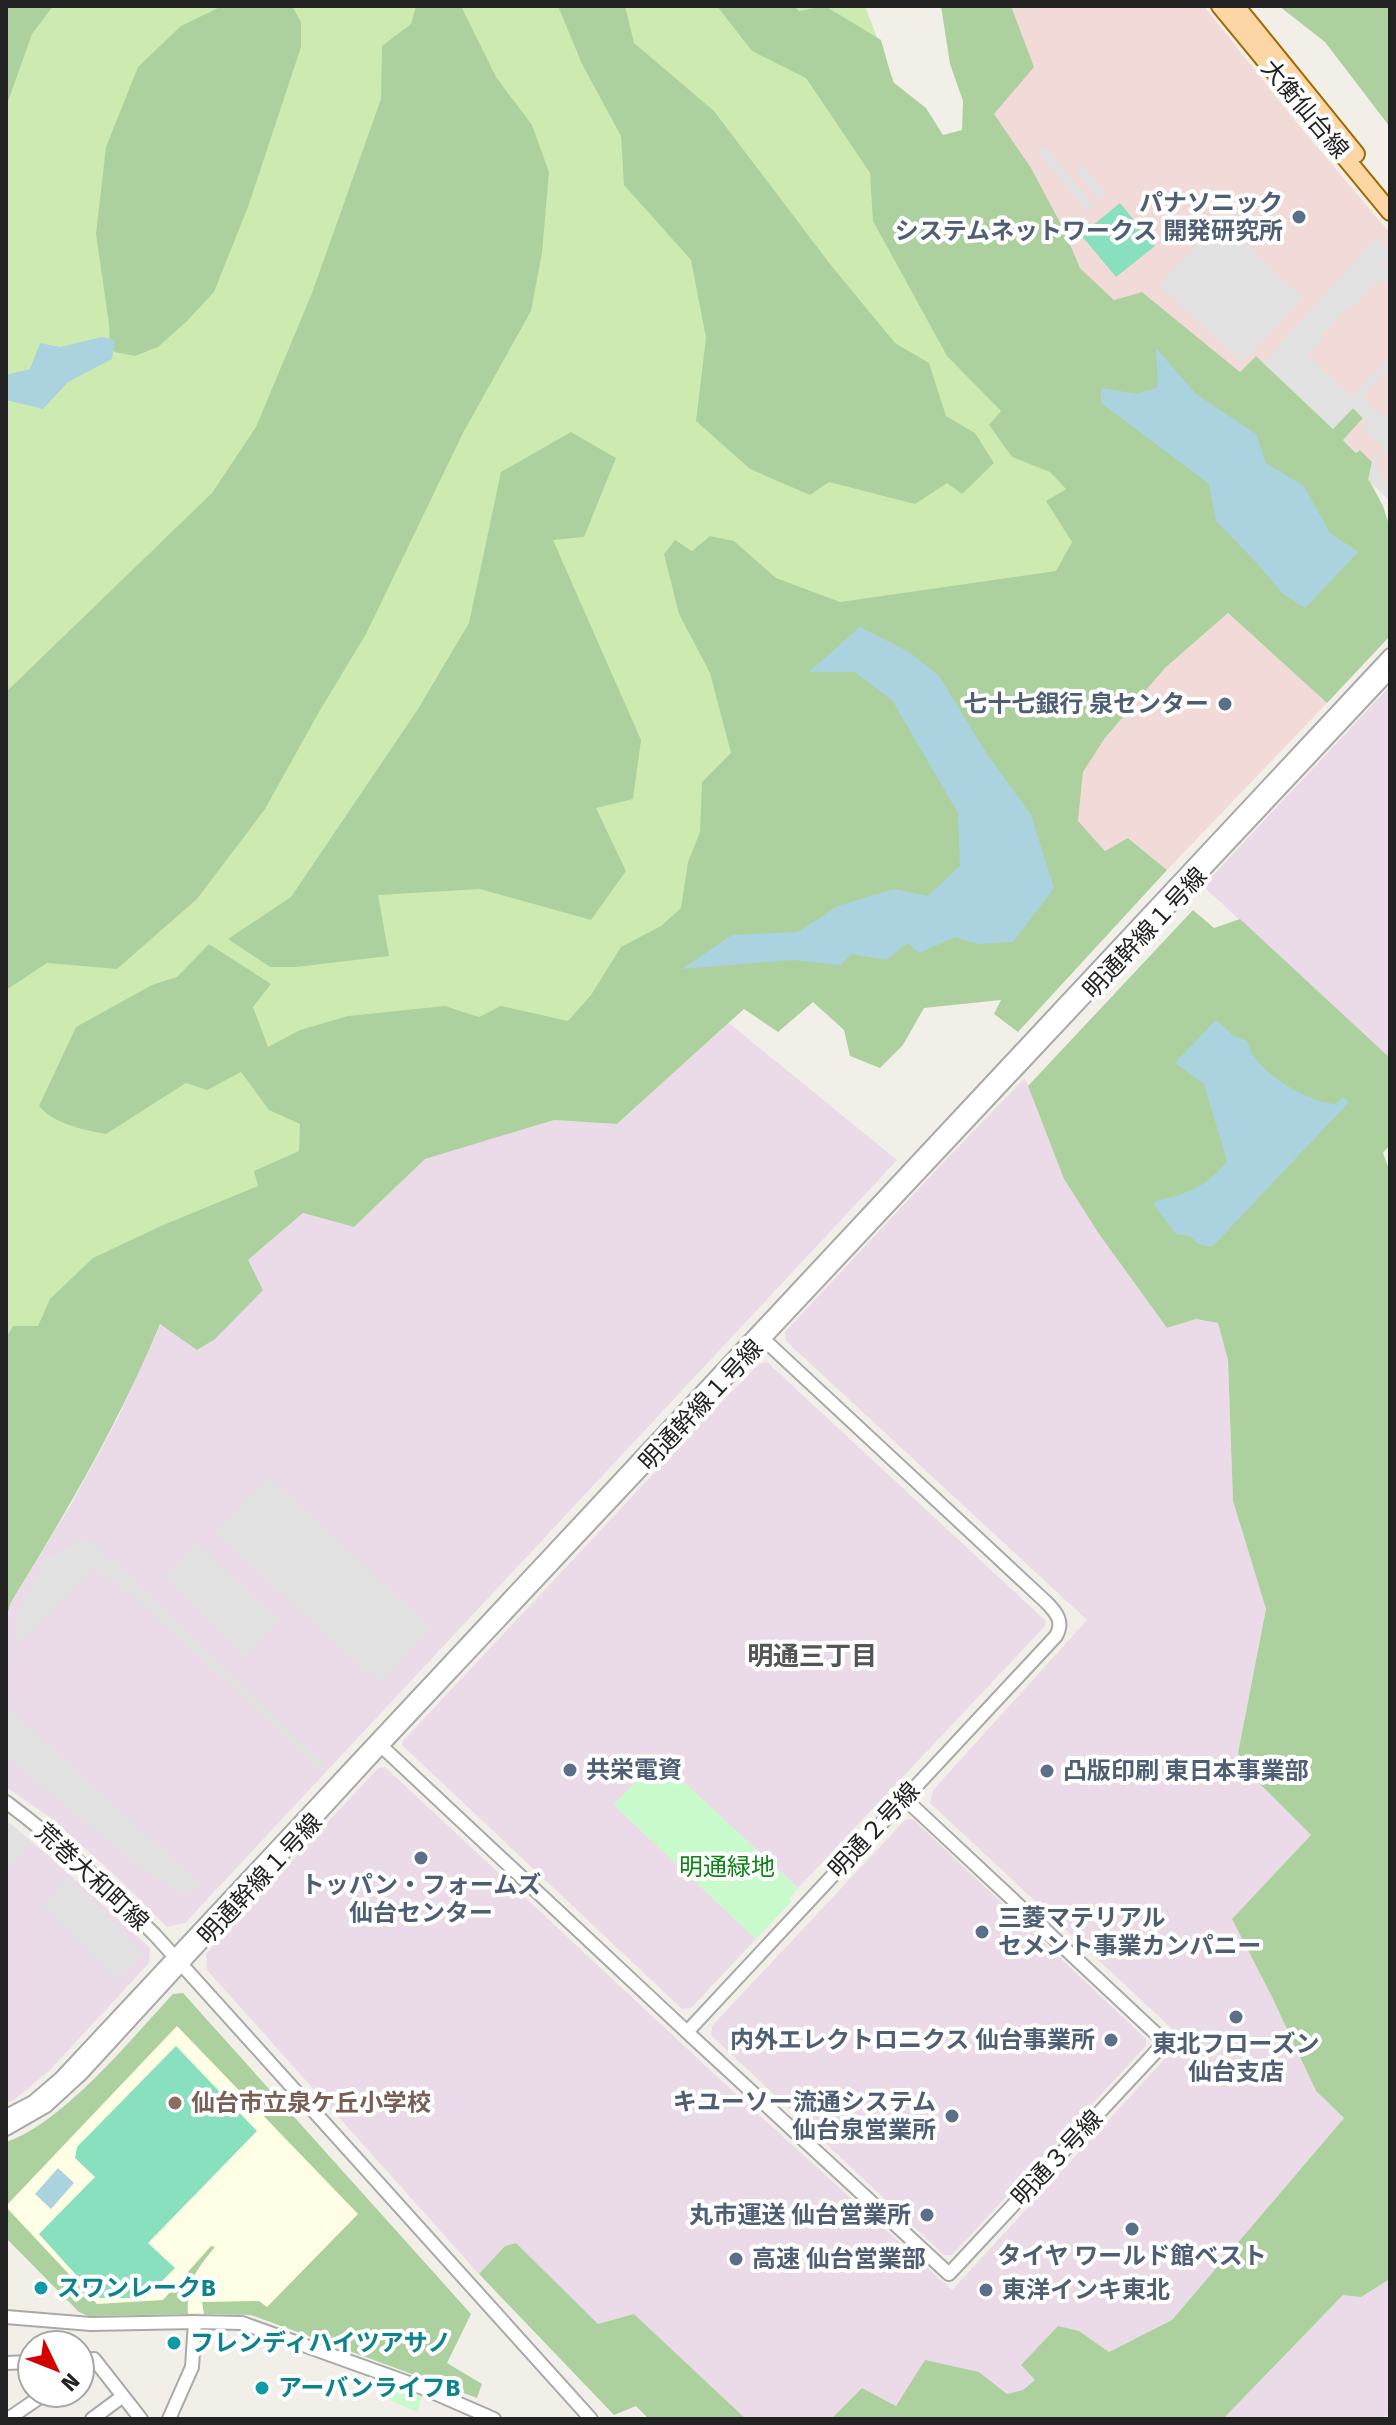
<svg xmlns="http://www.w3.org/2000/svg" width="1396" height="2425" font-family="'Fira Sans','Noto Sans JP',sans-serif">
<style>
.commercial{fill:#f2dad9}
.industrial{fill:#ebdbe8}
.education{fill:#ffffe5}
.grass{fill:#cdebb0}
.forest{fill:#add19e}
.park{fill:#c8facc}
.pitch{fill:#88e0be}
.parking{fill:#e2e2e2}
.water{fill:#aad3df}
.lines{fill:none;stroke-linecap:round;stroke-linejoin:round}
.minor-casing{stroke:#a9a9a9;stroke-width:16}
.major-casing{stroke:#a06b00;stroke-width:20}
.minor{stroke:#fff;stroke-width:12}
.major{stroke:#fcd6a4;stroke-width:16}
.service-dot{fill:#5c6f8a;stroke:#fff;stroke-width:3}
.education-dot{fill:#8d6e63;stroke:#fff;stroke-width:3}
.culture-dot{fill:#0f9aa8;stroke:#fff;stroke-width:3}
.labels{text-anchor:middle;stroke-width:8;stroke-linejoin:round;paint-order:stroke}
.street-label{font-size:24px;fill:#222;stroke:#fff}
.service-label{font-size:24px;font-weight:bold;fill:#4e5e75;stroke:#fff;text-anchor:end}
.park-label{font-size:24px;fill:#0c8416;stroke:#fff}
.education-label{font-size:24px;font-weight:bold;fill:#785e54;stroke:#fff;text-anchor:start}
.culture-label{font-size:24px;font-weight:bold;fill:#0d838f;stroke:#fff;text-anchor:start}
.neighbourhood-label{font-size:26px;font-weight:bold;fill:#555;stroke:#fff}
</style>
<rect width="100%" height="100%" fill="#f2efe9"/>
<path class="commercial" d="M 1011,6 L 1204,6 L 1297,123 L 1390,233 L 1390,501 L 1359,450 L 1357,453 L 1256,356 L 1240,372 L 1142,292 L 1114,300 L 1080,268 L 1064,230 L 994,114 L 1033,67 Z
M 1228,613 L 1327,703 L 1167,870 L 1129,838 L 1105,851 L 1078,822 L 1083,772 L 1105,738 L 1165,668 Z"/>
<path class="industrial" d="M 1390,686 L 1390,1059 L 1203,886 Z
M 729,1023 L 897,1160 L 185,1923 L 167,1927 L 118,1878 L 52,1819 L 6,1787 L 6,1618 L 11,1602 L 72,1503 L 118,1418 L 161,1323 L 248,1260 L 303,1213 L 354,1227 L 424,1159 L 554,1120 L 617,1124 Z
M 1025,1078 L 1064,1179 L 1099,1234 L 1167,1328 L 1196,1319 L 1218,1323 L 1228,1360 L 1233,1501 L 1266,1609 L 1238,1753 L 1249,1773 L 1311,1835 L 1232,1919 L 1272,1997 L 1316,2091 L 1344,2118 L 1172,2320 L 1109,2352 L 1079,2331 L 1022,2367 L 1036,2380 L 1023,2390 L 1007,2394 L 979,2372 L 896,2406 L 862,2388 L 831,2419 L 746,2419 L 634,2314 L 598,2325 L 516,2243 L 505,2246 L 479,2274 L 207,1970 L 206,1954 L 378,1768 L 385,1767 L 723,2082 L 952,2290 L 1183,2039 L 930,1803 L 933,1790 L 1087,1620 L 786,1341 L 785,1332 L 938,1168 Z
M 767,1362 L 1046,1621 L 1045,1626 L 798,1888 L 658,1759 L 614,1805 L 756,1939 L 691,2008 L 682,2009 L 402,1745 L 403,1741 L 701,1423 L 759,1364 Z
M 909,1819 L 914,1820 L 1146,2039 L 1146,2046 L 952,2255 L 944,2255 L 711,2035 L 712,2026 L 905,1820 Z
M 6,1820 L 56,1862 L 150,1948 L 149,1963 L 49,2071 L 14,2100 L 6,2103 Z
M 1390,2279 L 1390,2414 L 1379,2419 L 1223,2419 L 1343,2295 L 1361,2297 Z"/>
<path class="education" d="M 176,2016 L 364,2213 L 265,2319 L 255,2313 L 84,2312 L 6,2233 L 6,2190 Z"/>
<path class="grass" d="M 6,6 L 865,6 L 920,150 L 1109,498 L 1068,589 L 742,756 L 697,909 L 572,1032 L 309,1154 L 6,1373 Z"/>
<path class="forest" d="M 6,6 L 53,6 L 32,34 L 6,107 Z
M 222,6 L 292,6 L 301,22 L 301,47 L 248,207 L 214,292 L 187,321 L 158,347 L 135,356 L 115,352 L 110,347 L 109,324 L 96,234 L 106,147 L 138,67 L 181,26 Z
M 416,6 L 461,6 L 496,77 L 532,125 L 549,172 L 542,253 L 531,311 L 463,433 L 366,634 L 319,712 L 265,809 L 197,899 L 117,969 L 47,963 L 6,990 L 6,692 L 212,493 L 256,427 L 312,293 L 381,99 L 382,46 L 411,24 Z
M 558,6 L 625,6 L 634,43 L 714,111 L 830,264 L 895,343 L 929,363 L 946,416 L 975,433 L 994,463 L 962,494 L 947,483 L 915,504 L 829,482 L 810,495 L 750,469 L 696,421 L 706,338 L 691,260 L 624,185 L 621,136 L 582,64 Z
M 717,6 L 794,6 L 799,11 L 825,6 L 881,40 L 893,82 L 926,108 L 943,135 L 962,130 L 963,101 L 950,64 L 941,6 L 1011,6 L 1034,67 L 994,114 L 1031,168 L 1064,230 L 1080,268 L 1114,300 L 1142,292 L 1240,372 L 1256,356 L 1333,428 L 1353,408 L 1363,418 L 1343,440 L 1356,453 L 1360,450 L 1372,462 L 1369,480 L 1383,506 L 1390,528 L 1390,636 L 1327,703 L 1228,613 L 1165,668 L 1105,738 L 1083,772 L 1078,821 L 1105,851 L 1128,838 L 1167,870 L 1018,1032 L 994,1014 L 1001,1000 L 924,1008 L 903,1045 L 880,1068 L 850,1056 L 844,1030 L 813,1002 L 778,1032 L 744,1009 L 617,1124 L 554,1120 L 425,1159 L 354,1227 L 303,1213 L 248,1260 L 263,1290 L 215,1339 L 197,1350 L 160,1324 C 119,1423 67,1511 11,1602 L 6,1618 L 6,1338 L 13,1326 L 38,1326 L 50,1299 L 93,1258 L 161,1226 L 258,1186 L 254,1171 L 299,1151 L 300,1124 L 269,1110 L 241,1072 L 207,1090 L 186,1083 L 106,1134 C 84,1130 54,1124 39,1106 L 76,1027 L 152,985 L 177,977 L 209,944 L 271,984 L 253,1007 L 268,1047 L 300,1030 L 348,1016 L 445,1006 L 479,1017 L 501,1006 L 568,1021 L 591,995 L 621,947 L 661,926 L 681,908 L 688,862 L 700,832 L 702,782 L 731,753 L 710,673 L 679,614 L 664,554 L 675,540 L 692,551 L 710,536 L 734,541 L 776,578 L 840,602 L 1056,571 L 1072,542 L 1046,501 L 1066,489 L 1050,472 L 1012,457 L 989,425 L 1001,411 L 947,356 L 873,221 L 870,173 L 806,78 L 752,51 Z
M 1279,6 L 1390,6 L 1390,127 L 1325,42 Z
M 571,432 L 616,458 L 584,537 L 553,540 L 641,740 L 633,799 L 596,808 L 626,871 L 591,920 L 480,889 L 378,895 L 389,956 L 296,967 L 270,967 L 228,939 L 291,897 L 418,709 L 469,623 L 501,472 Z
M 1193,910 L 1214,928 L 1240,919 L 1390,1058 L 1390,1145 L 1383,1153 L 1390,1172 L 1390,2279 L 1361,2297 L 1343,2295 L 1223,2419 L 831,2419 L 862,2388 L 896,2406 L 925,2360 L 979,2372 L 1007,2394 L 1023,2390 L 1035,2380 L 1021,2365 L 1058,2326 L 1079,2331 L 1109,2352 L 1172,2320 L 1344,2118 L 1316,2091 L 1272,1997 L 1232,1919 L 1311,1835 L 1249,1773 L 1238,1753 L 1266,1609 L 1233,1501 L 1228,1360 L 1218,1323 L 1196,1319 L 1167,1328 L 1099,1234 L 1064,1179 L 1028,1086 Z
M 183,1993 L 471,2314 L 447,2363 L 482,2384 L 477,2398 L 251,2315 L 204,2314 L 202,2302 L 259,2301 L 267,2307 L 358,2214 L 177,2026 L 6,2206 L 6,2142 C 62,2124 132,2038 173,1994 Z
M 6,2207 L 97,2304 L 163,2300 L 211,2246 L 215,2247 C 196,2270 186,2283 188,2314 L 88,2316 L 79,2312 L 6,2238 Z
M 516,2243 L 598,2324 L 634,2314 L 746,2419 L 649,2419 L 636,2406 L 614,2415 L 479,2274 L 505,2246 Z"/>
<path class="park" d="M 658,1758 L 798,1888 L 789,1899 L 791,1902 L 756,1939 L 614,1805 Z
M 402,2389 L 422,2397 L 417,2412 L 390,2400 L 395,2391 Z"/>
<path class="pitch" d="M 1120,203 L 1155,246 L 1116,277 L 1081,235 Z
M 176,2046 L 257,2131 L 148,2243 L 175,2268 L 145,2298 L 97,2298 L 39,2234 L 95,2177 L 75,2158 L 77,2147 Z"/>
<path class="parking" d="M 1045,146 L 1094,206 L 1087,212 L 1038,152 Z
M 1082,164 L 1106,194 L 1099,200 L 1075,170 Z
M 1219,220 L 1303,298 L 1243,363 L 1159,285 Z
M 1377,237 L 1390,252 L 1390,256 L 1382,265 L 1390,266 L 1390,282 L 1378,281 L 1352,309 L 1348,307 L 1321,336 L 1324,339 L 1308,356 L 1351,397 L 1390,356 L 1390,367 L 1363,396 L 1390,422 L 1390,447 L 1377,461 L 1381,478 L 1390,487 L 1390,501 L 1368,480 L 1372,462 L 1384,448 L 1362,427 L 1367,422 L 1353,408 L 1333,429 L 1263,363 Z
M 268,1477 L 431,1627 L 380,1683 L 215,1533 Z
M 88,1537 L 326,1765 L 322,1770 L 119,1584 L 93,1569 L 15,1649 L 19,1610 L 44,1560 Z
M 196,1543 L 279,1619 L 245,1658 L 165,1577 Z
M 6,1706 L 200,1884 L 184,1896 L 136,1864 L 6,1756 Z
M 6,1820 L 33,1843 L 6,1872 Z
M 68,1877 L 145,1954 L 117,1979 L 42,1906 Z"/>
<path class="water" d="M 102,337 L 115,340 L 112,359 L 68,382 L 43,409 L 6,400 L 6,375 L 30,369 L 40,343 L 60,347 Z
M 1156,348 L 1196,394 L 1256,434 L 1266,463 L 1304,486 L 1329,532 L 1358,552 L 1305,608 L 1283,594 L 1256,562 L 1216,521 L 1209,484 L 1101,403 L 1101,388 L 1137,394 L 1158,387 Z
M 860,627 L 909,652 L 939,676 L 987,754 L 1031,815 L 1054,888 L 1013,942 L 977,944 L 955,937 L 919,953 L 908,943 L 886,960 L 851,954 L 841,965 L 793,960 L 682,969 L 732,935 L 798,932 L 838,906 L 894,889 L 928,896 L 960,866 L 958,813 L 892,700 L 855,672 L 809,672 Z
M 1216,1020 L 1234,1036 L 1247,1041 C 1249,1046 1251,1053 1255,1058 C 1269,1079 1312,1103 1336,1104 L 1343,1097 L 1349,1102 L 1212,1247 L 1198,1244 L 1190,1236 L 1176,1234 L 1154,1205 L 1156,1201 C 1187,1194 1207,1187 1227,1161 L 1204,1084 L 1175,1063 Z
M 58,2168 L 74,2183 L 51,2209 L 35,2194 Z"/>
<g class="lines">
<defs>
<path id="minor" d="M 377,1742 L 687,2032 L 1056,1636 C 1064,1622 1057,1613 1046,1602 L 759,1335
M 6,1802 C 60,1842 108,1888 155,1935 L 591,2419
M 687,2032 L 949,2274 L 1165,2042 L 904,1798
M 6,2116 L 33,2102 L 61,2078 L 1390,655
M 6,2129 L 46,2106 L 82,2073 L 382,1746 L 1390,672
M 6,2317 L 91,2324 L 195,2322 L 242,2323 L 423,2388 L 494,2419
M 80,2360 L 94,2359 L 141,2419
M 6,2363 L 32,2362
M 8,2419 L 46,2393
M 92,2419 L 123,2396
M 169,2419 L 192,2367 L 195,2322"/>
<path id="major" d="M 1220,6 L 1390,212
M 1236,6 L 1356,154"/>
</defs>
<use href="#minor" class="minor-casing"/>
<use href="#major" class="major-casing"/>
<use href="#minor" class="minor"/>
<use href="#major" class="major"/>
</g>
<g class="service-dot">
<circle cx="1299" cy="217" r="8"/>
<circle cx="1225" cy="704" r="8"/>
<circle cx="570" cy="1770" r="8"/>
<circle cx="1047" cy="1771" r="8"/>
<circle cx="421" cy="1858" r="8"/>
<circle cx="982" cy="1932" r="8"/>
<circle cx="1236" cy="2017" r="8"/>
<circle cx="1111" cy="2040" r="8"/>
<circle cx="952" cy="2116" r="8"/>
<circle cx="927" cy="2215" r="8"/>
<circle cx="1132" cy="2229" r="8"/>
<circle cx="736" cy="2259" r="8"/>
<circle cx="986" cy="2290" r="8"/>
</g>
<circle class="education-dot" cx="175" cy="2103" r="8"/>
<g class="culture-dot">
<circle cx="41" cy="2288" r="8"/>
<circle cx="174" cy="2343" r="8"/>
<circle cx="262" cy="2388" r="8"/>
</g>
<g class="labels">
<g class="street-label">
<text transform="translate(1305 109) rotate(50)" y="8">大衡仙台線</text>
<text transform="translate(1145 933) rotate(-47)" y="8">明通幹線１号線</text>
<text transform="translate(701 1405) rotate(-47)" y="8">明通幹線１号線</text>
<text transform="translate(874 1830) rotate(-47)" y="8">明通２号線</text>
<text transform="translate(92 1877) rotate(43)" y="8">荒巻大和町線</text>
<text transform="translate(260 1879) rotate(-47)" y="8">明通幹線１号線</text>
<text transform="translate(1057 2158) rotate(-47)" y="8">明通３号線</text>
</g>
<g class="service-label">
<text x="1283" y="211">パナソニック<tspan x="1283" dy="28">システムネットワークス 開発研究所</tspan></text>
<text x="1209" y="712">七十七銀行 泉センター</text>
<text x="586" y="1778" text-anchor="start">共栄電資</text>
<text x="1063" y="1779" text-anchor="start">凸版印刷 東日本事業部</text>
<text x="421" y="1893" text-anchor="middle">トッパン・フォームズ<tspan x="421" dy="28">仙台センター</tspan></text>
<text x="998" y="1926" text-anchor="start">三菱マテリアル<tspan x="998" dy="28">セメント事業カンパニー</tspan></text>
<text x="1095" y="2048">内外エレクトロニクス 仙台事業所</text>
<text x="1236" y="2052" text-anchor="middle">東北フローズン<tspan x="1236" dy="28">仙台支店</tspan></text>
<text x="936" y="2110">キユーソー流通システム<tspan x="936" dy="28">仙台泉営業所</tspan></text>
<text x="911" y="2223">丸市運送 仙台営業所</text>
<text x="1132" y="2264" text-anchor="middle">タイヤ ワールド館ベスト</text>
<text x="752" y="2267" text-anchor="start">高速 仙台営業部</text>
<text x="1002" y="2298" text-anchor="start">東洋インキ東北</text>
</g>
<g class="park-label">
<text x="727" y="1875">明通緑地</text>
</g>
<g class="education-label">
<text x="191" y="2111">仙台市立泉ケ丘小学校</text>
</g>
<g class="culture-label">
<text x="57" y="2296">スワンレークB</text>
<text x="190" y="2351">フレンディハイツアサノ</text>
<text x="278" y="2396">アーバンライフB</text>
</g>
<g class="neighbourhood-label">
<text x="812" y="1665">明通三丁目</text>
</g>
</g>
<rect width="1396" height="2425" fill="none" stroke="#222222" stroke-width="16"/>
<g transform="translate(56 2369) rotate(133)"><circle r="38" fill="#ffffff" stroke="#a7a7a7" stroke-width="2"/>
<path d="M0-6L14 30L0 20L-14 30Z" fill="#d40000"/>
<text y="-12" font-size="22" font-weight="bold" text-anchor="middle" fill="#222222">N</text>
</g>
</svg>
